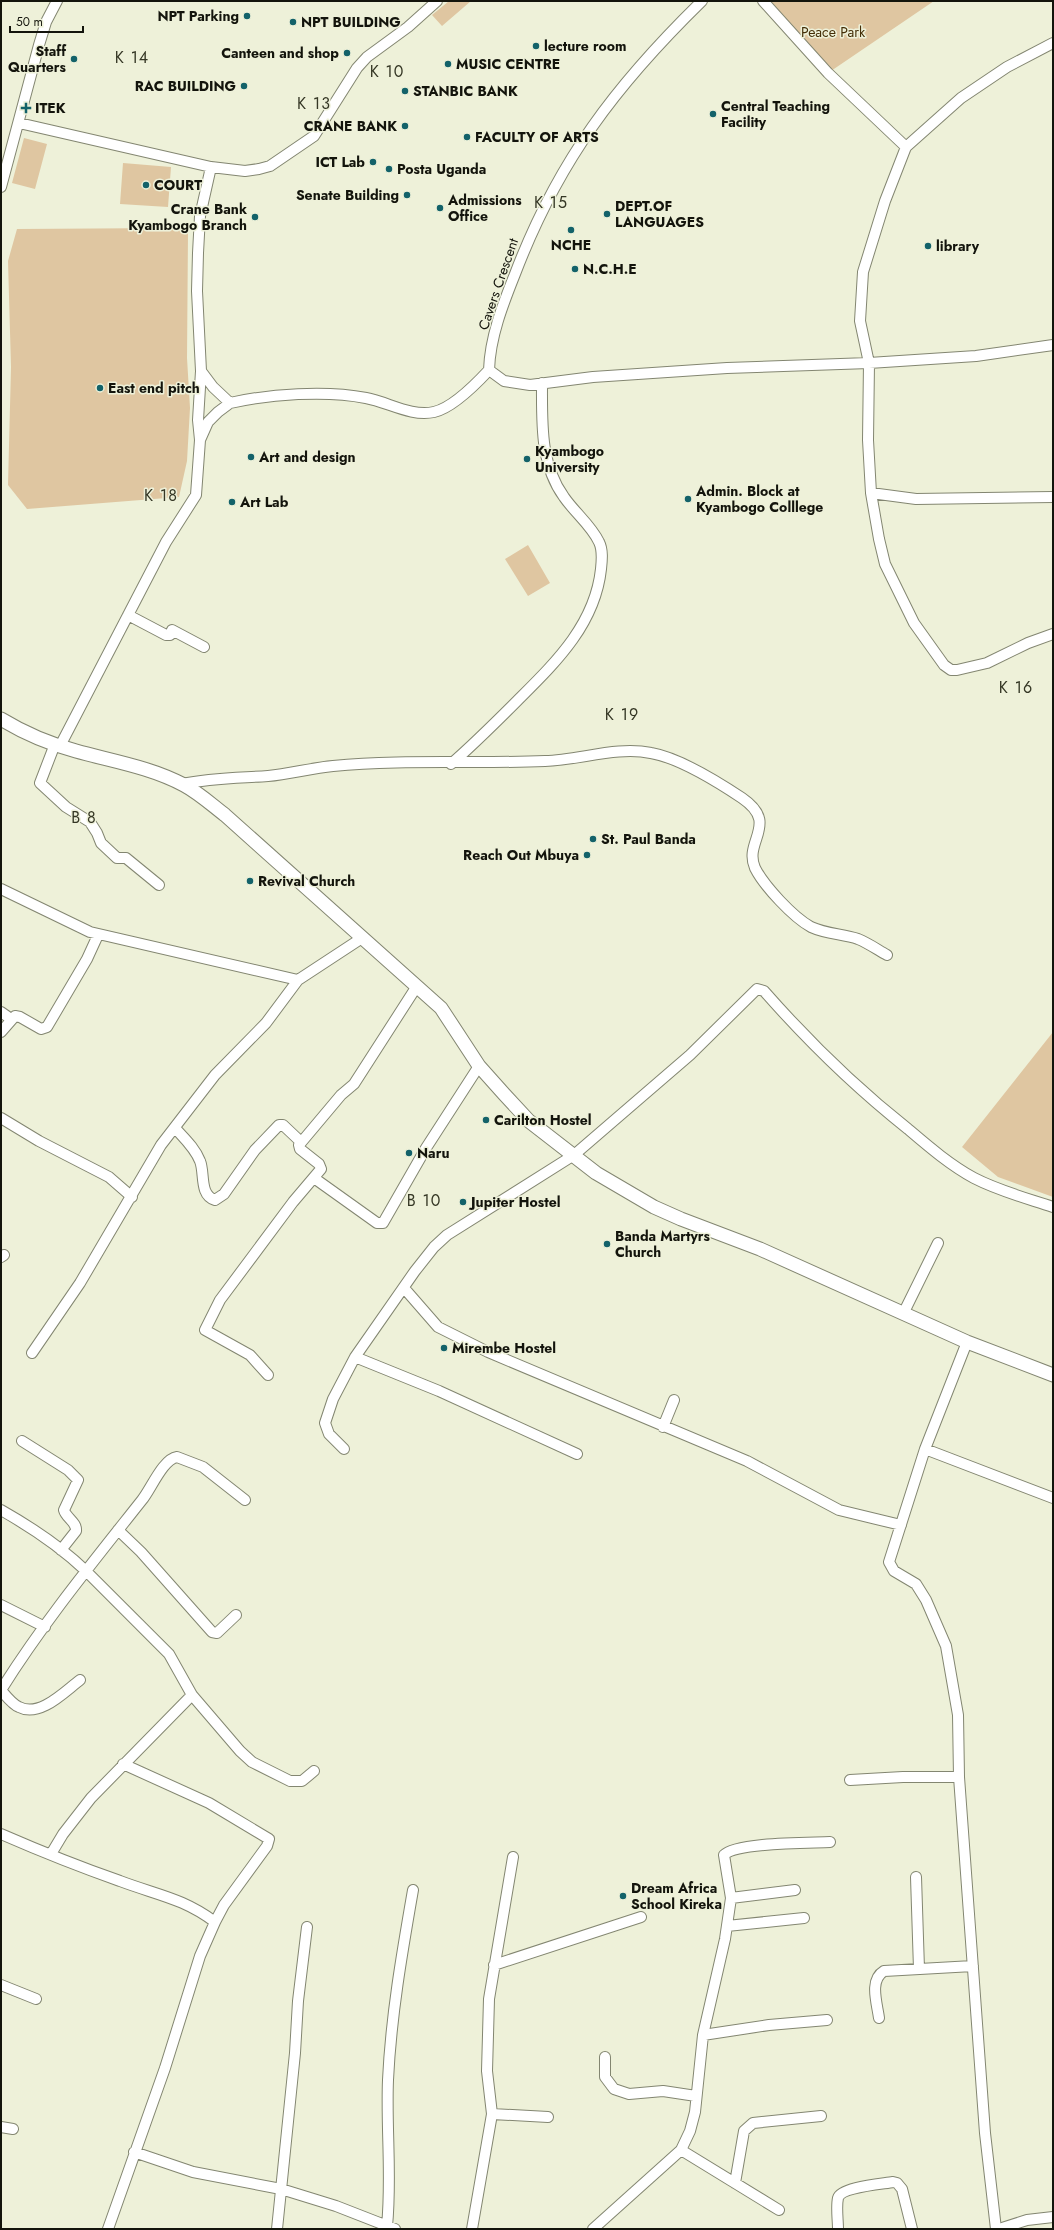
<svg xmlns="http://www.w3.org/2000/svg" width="1054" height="2230" font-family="Jost,sans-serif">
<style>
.green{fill:#dfc6a1}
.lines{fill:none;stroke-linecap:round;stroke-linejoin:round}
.minor-casing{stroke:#838671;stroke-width:12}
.tertiary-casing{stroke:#838671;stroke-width:15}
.minor{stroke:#fff;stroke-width:10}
.tertiary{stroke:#fff;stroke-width:13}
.poi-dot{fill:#136269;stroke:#eef1d9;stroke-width:1.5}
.labels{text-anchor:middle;stroke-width:3;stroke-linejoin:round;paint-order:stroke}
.poi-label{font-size:14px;font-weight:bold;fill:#13140c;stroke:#eef1d9;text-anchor:start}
.park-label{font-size:14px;fill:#442e07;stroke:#eef1d9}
.street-label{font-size:14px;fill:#13140c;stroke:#eef1d9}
.quarter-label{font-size:16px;letter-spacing:1px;fill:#353725;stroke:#eef1d9}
</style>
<rect width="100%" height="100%" fill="#eef1d9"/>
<path class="green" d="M 449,1 L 471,1 L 442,26 L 432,15 Z
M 762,1 L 934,1 L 828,73 Z
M 24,138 L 47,144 L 35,189 L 12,183 Z
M 123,163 L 171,167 L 168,207 L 120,204 Z
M 172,228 L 188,233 L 187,358 L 190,408 L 187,461 L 179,497 L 27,509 L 8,485 L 11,367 L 8,261 L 17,229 Z
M 528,545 L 550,583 L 528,596 L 505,559 Z
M 1053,1032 L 1053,1197 L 998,1177 L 962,1147 Z"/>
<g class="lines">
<defs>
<path id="minor" d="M 763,1 L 828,73 L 906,147
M 1053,43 L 1007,67 L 961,98 L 906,147 L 885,201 L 863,272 L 860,321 L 869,363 L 868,440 L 871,493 L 879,539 L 885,564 L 914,623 L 944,665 L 951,670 L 957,670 L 987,663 L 1028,643 L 1053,634
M 19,123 L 211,167 L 245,171 L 259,169 L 270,166 L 314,136 L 357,68 L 367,57 L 408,27 L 437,1
M 211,167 L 200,216 L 198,253 L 197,291 L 201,371 L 213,387 L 230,403 C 270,394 326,390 366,398 C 388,402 411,417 434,412 C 452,408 476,384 489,370
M 1,187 L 39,45 L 46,22 L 57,1
M 489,370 L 504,381 L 530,385 L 593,377 L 727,368 L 869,363 L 976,356 L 1053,345
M 489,370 C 490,337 503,304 515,274 C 558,161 616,85 702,1
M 200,440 L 198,420 L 201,371
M 871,493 L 916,499 L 1053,497
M 128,615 L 166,635 L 170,635 L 172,630 L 204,647
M 55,744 L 40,783 L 66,807 L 90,822 L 97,833 L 101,843 L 117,858 L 126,858 L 159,885
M 60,746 L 166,542 L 196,495 L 200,440 L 208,422 L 218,412 L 230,403
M 451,764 C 474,744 496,722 517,701 C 555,663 595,625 601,569 C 602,560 603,550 599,542 C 591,525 575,513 564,497 C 540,464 542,423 542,383
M 182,784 C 211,778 239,778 268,776 C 290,774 311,768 333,766 C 402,759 476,764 545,761 C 580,760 617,746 651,753 C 680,758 718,782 742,798 C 780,824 743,841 755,868 C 764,886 793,917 811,927 C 826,934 843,934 858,939 C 868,943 878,950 887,955
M 1,889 L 90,932 L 298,980
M 1,1012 L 11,1019
M 1,1032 L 15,1016 L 20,1017 L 41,1029 L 47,1027 L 87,959 L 98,935
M 1,1118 L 39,1141 L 109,1177 L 132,1197
M 175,1128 C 184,1138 195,1148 200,1161 C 205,1173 199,1195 215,1200 L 224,1194 L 255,1150 L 279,1125 L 283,1125 L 301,1142
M 314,1178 L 377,1223 L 383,1223 L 426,1148 L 479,1066
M 1,1257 L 4,1255
M 404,1288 L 438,1327 L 488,1352 L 747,1461 L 839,1510 L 901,1525
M 903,1314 L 938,1243
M 967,1342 L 925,1449 L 889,1562 L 894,1571 L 916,1584 L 926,1600 L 946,1646 L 958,1715 L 959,1777 L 985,2133 L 996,2229
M 32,1353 L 80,1283 L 161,1145 L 215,1075 L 266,1023 L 298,980 L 362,938
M 355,1357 L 439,1391 L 577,1454
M 268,1375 L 250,1355 L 205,1330 L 220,1300 L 293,1202 L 321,1169 L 319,1164 L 300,1149 L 299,1145 L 341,1095 L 354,1084 L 417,986
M 663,1427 L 674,1400
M 22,1441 L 68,1470 L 78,1480 L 64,1510 C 66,1518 77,1522 76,1531 L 61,1550
M 344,1449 L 329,1434 L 325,1423 L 333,1399 L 355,1357 L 415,1271 L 434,1247 L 447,1235 L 574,1155 L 690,1055 L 757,989 L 764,991 C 808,1041 855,1087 908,1129 C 928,1146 950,1165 974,1178 C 999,1191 1026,1198 1053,1207
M 925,1449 L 1053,1498
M 1,1510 C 31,1527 61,1547 86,1571 L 169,1654 L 192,1695 L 91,1798 L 63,1834 L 51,1854
M 118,1530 L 141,1552 L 212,1632 L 217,1633 L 236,1615
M 1,1605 L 45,1627
M 80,1680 C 65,1691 40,1718 19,1707 C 12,1704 6,1696 1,1690 C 43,1623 93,1562 142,1500 C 151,1489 163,1459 177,1457 L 203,1467 L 245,1500
M 192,1695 L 240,1751 L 252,1762 L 290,1781 L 302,1781 L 314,1771
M 123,1764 L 209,1803 L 269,1839 L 267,1846 L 224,1905 L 215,1922
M 850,1780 L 903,1777 L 959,1777
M 1,1834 C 40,1851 80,1867 120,1881 C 157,1895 183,1898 215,1922 L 200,1956 L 165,2068 L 108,2229
M 916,1877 L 919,1969
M 731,1898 L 795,1890
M 727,1926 L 804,1918
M 494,1965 L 641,1917
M 1,1985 L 36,1999
M 879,2018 C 877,2003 869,1980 884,1971 L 973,1966
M 703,2035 L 769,2025 L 827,2020
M 605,2057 L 605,2077 L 614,2089 L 629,2094 L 663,2091 L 696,2096
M 492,2114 L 548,2117
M 1,2127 L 13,2129
M 681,2150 L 779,2210
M 134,2152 L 193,2172 L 281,2189 L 336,2206 L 395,2229
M 735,2183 L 744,2131 L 753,2123 L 821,2116
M 387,2226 C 392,2177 386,2129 388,2080 C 391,2016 402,1953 413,1890
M 277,2229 L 295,2053 L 298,2001 L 307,1927
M 472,2229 L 492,2114 L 487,2071 L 489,1999 L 513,1857
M 593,2229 L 681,2150 L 690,2131 L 695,2112 L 703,2035 L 725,1939 L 731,1898 L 724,1855 C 736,1842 810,1843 830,1842
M 838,2229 C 838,2220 836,2207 838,2198 C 841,2187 882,2184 893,2182 L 897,2183 L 902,2189 L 912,2229
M 999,2229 L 1027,2220 L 1053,2217"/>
<path id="tertiary" d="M 1,719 C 24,733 50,744 76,751 C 112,761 150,767 184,785 C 199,793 212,805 225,815 L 441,1008 L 479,1066 L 504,1094 L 529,1121 L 596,1173 L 654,1207 L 681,1219 L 760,1249 L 967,1342 L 1053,1375"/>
</defs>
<use href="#minor" class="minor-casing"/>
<use href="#tertiary" class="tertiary-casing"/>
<use href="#minor" class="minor"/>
<use href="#tertiary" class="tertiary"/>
</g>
<g class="poi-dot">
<circle cx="247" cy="16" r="4"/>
<circle cx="293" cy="22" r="4"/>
<circle cx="536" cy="46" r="4"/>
<circle cx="347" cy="53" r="4"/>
<circle cx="74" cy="59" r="4"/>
<circle cx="448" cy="64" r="4"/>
<circle cx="244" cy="86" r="4"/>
<circle cx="405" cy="91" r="4"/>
<path d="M24 102h4v4h4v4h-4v4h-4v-4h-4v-4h4z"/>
<circle cx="713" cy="114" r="4"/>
<circle cx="405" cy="126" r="4"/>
<circle cx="467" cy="137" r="4"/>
<circle cx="373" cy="162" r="4"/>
<circle cx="389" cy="169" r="4"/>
<circle cx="146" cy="185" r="4"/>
<circle cx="407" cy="195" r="4"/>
<circle cx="440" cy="208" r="4"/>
<circle cx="607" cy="214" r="4"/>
<circle cx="255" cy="217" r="4"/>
<circle cx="571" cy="230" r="4"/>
<circle cx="928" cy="246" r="4"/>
<circle cx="575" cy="269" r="4"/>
<circle cx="100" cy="388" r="4"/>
<circle cx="251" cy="457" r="4"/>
<circle cx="527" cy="459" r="4"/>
<circle cx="688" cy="499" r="4"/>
<circle cx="232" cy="502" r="4"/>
<circle cx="593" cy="839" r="4"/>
<circle cx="587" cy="855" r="4"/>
<circle cx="250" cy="881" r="4"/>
<circle cx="486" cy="1120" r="4"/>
<circle cx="409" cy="1153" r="4"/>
<circle cx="463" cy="1202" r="4"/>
<circle cx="607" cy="1244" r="4"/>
<circle cx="444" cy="1348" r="4"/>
<circle cx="623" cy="1896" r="4"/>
</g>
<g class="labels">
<g class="poi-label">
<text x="239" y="21" text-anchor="end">NPT Parking</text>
<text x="301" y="27">NPT BUILDING</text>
<text x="544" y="51">lecture room</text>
<text x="66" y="56" text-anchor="end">Staff<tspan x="66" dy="16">Quarters</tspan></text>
<text x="339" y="58" text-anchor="end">Canteen and shop</text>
<text x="456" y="69">MUSIC CENTRE</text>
<text x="236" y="91" text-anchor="end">RAC BUILDING</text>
<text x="413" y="96">STANBIC BANK</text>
<text x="721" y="111">Central Teaching<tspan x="721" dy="16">Facility</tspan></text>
<text x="35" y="113">ITEK</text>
<text x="397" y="131" text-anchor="end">CRANE BANK</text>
<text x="475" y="142">FACULTY OF ARTS</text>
<text x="365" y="167" text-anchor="end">ICT Lab</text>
<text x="397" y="174">Posta Uganda</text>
<text x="154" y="190">COURT</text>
<text x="399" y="200" text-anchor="end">Senate Building</text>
<text x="448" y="205">Admissions<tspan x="448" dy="16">Office</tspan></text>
<text x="615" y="211">DEPT.OF<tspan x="615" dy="16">LANGUAGES</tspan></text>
<text x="247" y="214" text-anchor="end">Crane Bank<tspan x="247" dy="16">Kyambogo Branch</tspan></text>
<text x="571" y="250" text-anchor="middle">NCHE</text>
<text x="936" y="251">library</text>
<text x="583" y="274">N.C.H.E</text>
<text x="108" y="393">East end pitch</text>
<text x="535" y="456">Kyambogo<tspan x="535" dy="16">University</tspan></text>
<text x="259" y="462">Art and design</text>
<text x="696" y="496">Admin. Block at<tspan x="696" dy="16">Kyambogo Colllege</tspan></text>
<text x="240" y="507">Art Lab</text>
<text x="601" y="844">St. Paul Banda</text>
<text x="579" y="860" text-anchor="end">Reach Out Mbuya</text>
<text x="258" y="886">Revival Church</text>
<text x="494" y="1125">Carilton Hostel</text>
<text x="417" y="1158">Naru</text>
<text x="471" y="1207">Jupiter Hostel</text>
<text x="615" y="1241">Banda Martyrs<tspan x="615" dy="16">Church</tspan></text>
<text x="452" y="1353">Mirembe Hostel</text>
<text x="631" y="1893">Dream Africa<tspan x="631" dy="16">School Kireka</tspan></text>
</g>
<g class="park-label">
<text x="833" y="37">Peace Park</text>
</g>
<g class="street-label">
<text transform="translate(498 284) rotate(-71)" y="5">Cavers Crescent</text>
</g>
<g class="quarter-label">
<text x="132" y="63">K 14</text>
<text x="387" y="77">K 10</text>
<text x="314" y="109">K 13</text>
<text x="551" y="208">K 15</text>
<text x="161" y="501">K 18</text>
<text x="1016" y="693">K 16</text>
<text x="622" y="720">K 19</text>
<text x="84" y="823">B 8</text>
<text x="424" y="1206">B 10</text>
</g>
</g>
<rect width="1054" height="2230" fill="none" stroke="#13140c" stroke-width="4"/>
<path d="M10 26v6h73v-6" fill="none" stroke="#13140c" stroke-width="2"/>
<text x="16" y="26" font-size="12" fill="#13140c" stroke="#eef1d9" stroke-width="3" paint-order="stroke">50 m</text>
</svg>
